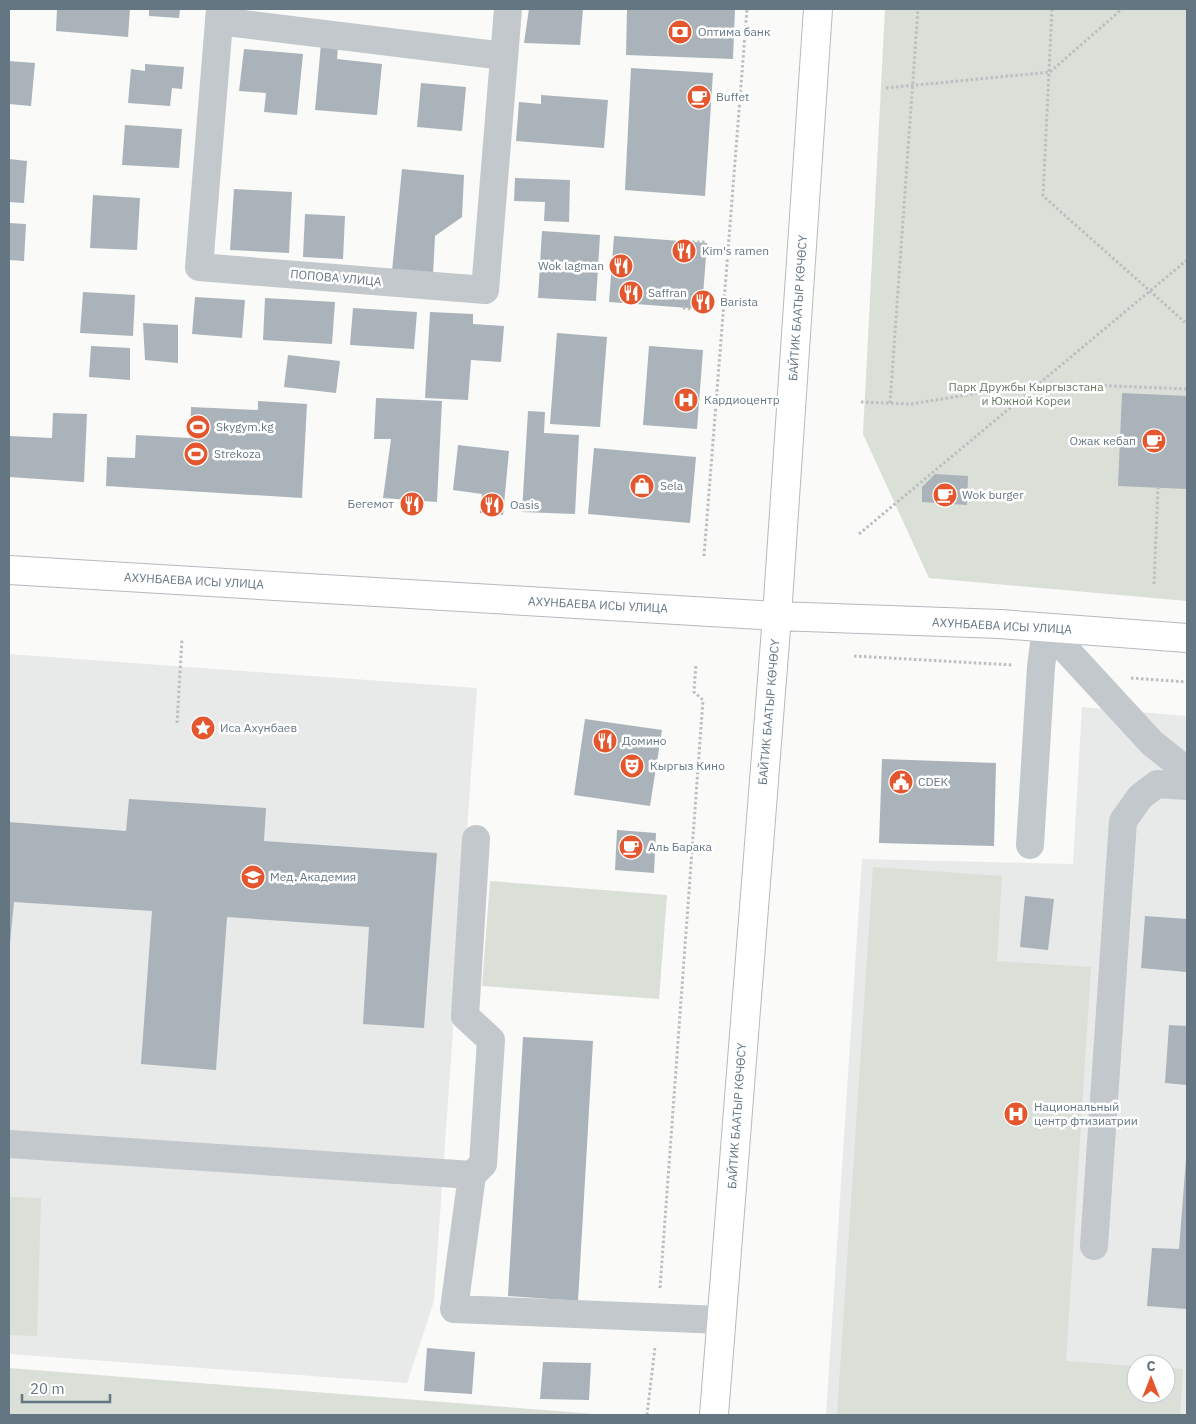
<svg xmlns="http://www.w3.org/2000/svg" width="1196" height="1424" font-family="'IBM Plex Sans',sans-serif">
<style>
.built{fill:#e8e9e9;fill-rule:evenodd}
.green{fill:#dadfd7}
.building{fill:#aab3b9}
.lines{fill:none;stroke-linecap:round;stroke-linejoin:round}
.major-casing{stroke:#b5babe;stroke-width:30}
.path{stroke:#bbbfc2;stroke-width:3;stroke-dasharray:2.5 2.5;stroke-linecap:butt}
.minor{stroke:#c3c8cc;stroke-width:28}
.major{stroke:#fff;stroke-width:28}
.labels{text-anchor:middle;stroke-width:5;stroke-linejoin:round;paint-order:stroke}
.poi-label{font-size:12px;fill:#657683;stroke:#fff;text-anchor:start}
.street-label{font-size:12px;fill:#657683;stroke:#fff}
.park-label{font-size:12px;fill:#687a64;stroke:#fff}
</style>
<rect width="100%" height="100%" fill="#fafaf8"/>
<path class="built" d="M 9,654 L 477,688 L 434,1301 L 407,1383 L 9,1354 Z
M 1082,707 L 1187,716 L 1187,1415 L 826,1415 L 862,859 L 1073,864 ZM 1136,1364 L 1166,1364 L 1166,1394 L 1136,1394 Z"/>
<path class="green" d="M 885,9 L 1187,9 L 1187,601 L 929,578 L 863,434 Z
M 873,867 L 1002,876 L 997,961 L 1091,967 L 1066,1361 L 1136,1366 L 1136,1394 L 1166,1394 L 1166,1368 L 1183,1369 L 1180,1415 L 837,1415 Z
M 490,881 L 667,895 L 659,999 L 482,986 Z
M 9,1197 L 41,1198 L 37,1336 L 9,1335 Z
M 9,1368 L 608,1415 L 9,1415 Z"/>
<path class="building" d="M 57,9 L 130,9 L 128,37 L 56,31 Z
M 149,9 L 180,9 L 179,18 L 149,16 Z
M 529,9 L 583,9 L 580,45 L 524,43 Z
M 627,9 L 735,9 L 733,59 L 626,55 Z
M 321,44 L 338,46 L 337,59 L 382,64 L 377,115 L 315,110 Z
M 244,49 L 303,54 L 297,115 L 264,112 L 266,93 L 239,91 Z
M 9,61 L 35,63 L 31,106 L 9,104 Z
M 145,64 L 184,67 L 182,89 L 172,88 L 170,106 L 128,103 L 131,69 L 145,71 Z
M 631,68 L 713,73 L 705,196 L 625,190 Z
M 421,83 L 466,87 L 462,131 L 417,127 Z
M 541,95 L 608,100 L 604,148 L 516,141 L 519,102 L 541,104 Z
M 125,125 L 182,129 L 179,168 L 122,165 Z
M 9,159 L 27,161 L 24,203 L 9,202 Z
M 402,169 L 464,175 L 462,217 L 435,236 L 433,275 L 392,271 Z
M 515,178 L 570,180 L 569,222 L 544,221 L 545,202 L 514,201 Z
M 234,189 L 292,192 L 289,253 L 230,250 Z
M 93,195 L 140,198 L 137,250 L 90,248 Z
M 305,214 L 345,216 L 343,259 L 303,257 Z
M 9,223 L 26,224 L 24,261 L 9,260 Z
M 542,231 L 600,235 L 596,301 L 538,298 Z
M 614,236 L 707,243 L 702,309 L 609,302 Z
M 83,292 L 135,295 L 133,336 L 80,333 Z
M 195,297 L 245,300 L 242,338 L 192,334 Z
M 265,298 L 335,302 L 332,344 L 263,340 Z
M 353,308 L 417,312 L 414,349 L 350,345 Z
M 430,312 L 473,314 L 473,324 L 504,326 L 501,362 L 471,360 L 468,400 L 425,398 Z
M 143,323 L 178,325 L 178,363 L 145,360 Z
M 557,333 L 607,337 L 600,427 L 550,424 Z
M 91,346 L 130,348 L 130,380 L 89,377 Z
M 649,346 L 703,350 L 697,429 L 643,425 Z
M 288,355 L 340,361 L 336,393 L 284,387 Z
M 1122,393 L 1187,396 L 1187,489 L 1118,486 Z
M 376,398 L 442,401 L 437,502 L 383,498 L 391,439 L 374,439 Z
M 258,401 L 307,404 L 302,498 L 106,486 L 107,457 L 135,458 L 136,435 L 190,438 L 191,407 L 258,410 Z
M 528,411 L 545,412 L 544,433 L 579,435 L 575,514 L 522,512 Z
M 53,413 L 87,414 L 84,482 L 9,477 L 9,436 L 52,438 Z
M 458,445 L 509,451 L 503,515 L 480,513 L 482,494 L 453,490 Z
M 594,448 L 696,457 L 690,523 L 588,514 Z
M 935,474 L 968,476 L 967,505 L 922,502 L 922,487 Z
M 585,719 L 662,730 L 650,806 L 574,795 Z
M 882,759 L 996,763 L 994,846 L 879,843 Z
M 129,799 L 266,808 L 264,841 L 437,853 L 424,1028 L 363,1024 L 369,927 L 227,917 L 216,1070 L 141,1064 L 152,911 L 14,902 L 9,954 L 9,822 L 126,831 Z
M 617,830 L 656,833 L 654,873 L 615,870 Z
M 1025,896 L 1054,899 L 1048,950 L 1020,947 Z
M 1145,916 L 1187,919 L 1187,972 L 1141,968 Z
M 1169,1025 L 1187,1026 L 1187,1085 L 1165,1083 Z
M 523,1037 L 593,1041 L 578,1301 L 508,1296 Z
M 1186,1159 L 1187,1309 L 1147,1306 L 1152,1248 L 1179,1249 Z
M 427,1348 L 475,1352 L 472,1394 L 424,1391 Z
M 543,1362 L 591,1363 L 589,1400 L 540,1399 Z"/>
<g class="lines">
<defs>
<path id="major" d="M 9,570 L 777,616 L 1000,624 L 1187,638
M 714,1415 L 777,616 L 818,9"/>
</defs>
<use href="#major" class="major-casing"/>
<path class="path" d="M 1052,9 L 1043,196 L 1187,324
M 886,88 L 1050,72 L 1122,9
M 687,242 L 706,242
M 683,308 L 702,310
M 861,402 L 911,404 L 1040,383 L 1187,389
M 890,403 L 918,9
M 859,534 L 1187,260
M 704,556 L 747,9
M 1154,584 L 1158,487
M 854,656 L 1013,665
M 1131,678 L 1187,682
M 177,723 L 182,639
M 660,1288 L 703,700 L 694,692 L 696,664
M 647,1415 L 655,1347"/>
<path class="minor" d="M 220,9 L 199,267 L 485,290 L 508,9
M 219,21 L 504,56
M 1030,845 L 1041,667 L 1046,628 L 1152,743 L 1187,771
M 9,1144 L 472,1175 L 454,1309 L 721,1320
M 472,1175 L 483,1164 L 491,1040 L 465,1016 L 476,839
M 1094,1246 L 1123,821 L 1140,797 L 1157,784 L 1187,786"/>
<use href="#major" class="major"/>
</g>
<defs>
<symbol id="bank-disc" viewBox="-11 -11 22 22"><circle r="9.5" fill="#e4572e" stroke="#fff"/><path d="M-6-4H6V4H-6ZM0-2.3a2.3 2.3 0 1 0 0 4.6a2.3 2.3 0 1 0 0-4.6Z" fill="#fff"/></symbol>
<symbol id="cafe-disc" viewBox="-11 -11 22 22"><circle r="9.5" fill="#e4572e" stroke="#fff"/><path d="M-5.5-4.5H6V0H3Q3 3.5 0 3.5H-2.5Q-5.5 3.5-5.5 0ZM3-3.2v2h1.7v-2ZM-6 4.5H4V6H-6Z" fill="#fff"/></symbol>
<symbol id="restaurant-disc" viewBox="-11 -11 22 22"><circle r="9.5" fill="#e4572e" stroke="#fff"/><path d="M-5-6h1v4h1v-4h1v4h1v-4h1v5L-1.5 .5V6h-2V.5L-5-1ZM5-6V6H3V1.5H1.5Q1.5-4 5-6Z" fill="#fff"/></symbol>
<symbol id="hospital-disc" viewBox="-11 -11 22 22"><circle r="9.5" fill="#e4572e" stroke="#fff"/><path d="M-5-5h3v3.5h4V-5h3V5h-3V1.5h-4V5h-3Z" fill="#fff"/></symbol>
<symbol id="stadium-disc" viewBox="-11 -11 22 22"><circle r="9.5" fill="#e4572e" stroke="#fff"/><path d="M0-5a6.5 5 0 1 0 0 10a6.5 5 0 1 0 0-10ZM-3.5-1.8h7v3.6h-7Z" fill="#fff"/></symbol>
<symbol id="shop-disc" viewBox="-11 -11 22 22"><circle r="9.5" fill="#e4572e" stroke="#fff"/><path d="M-5-2.5h2.3a2.7 3.5 0 0 1 5.4 0H5L5.5 6h-11ZM-1.5-2.5h3a1.5 2.3 0 0 0-3 0Z" fill="#fff"/></symbol>
<symbol id="sight-disc" viewBox="-11 -11 22 22"><circle r="9.5" fill="#e4572e" stroke="#fff"/><path d="M0-6L1.8-2.2L6-1.7L2.9 1.2L3.7 5.4L0 3.3L-3.7 5.4L-2.9 1.2L-6-1.7L-1.8-2.2Z" fill="#fff"/></symbol>
<symbol id="theatre-disc" viewBox="-11 -11 22 22"><circle r="9.5" fill="#e4572e" stroke="#fff"/><path d="M-5-5.5Q0-4 5-5.5V0Q5 5 0 6Q-5 5-5 0ZM-3.3-2.5H-1v1.5H-3.3ZM1-2.5H3.3v1.5H1ZM-2.8 1Q0 5.5 2.8 1Z" fill="#fff"/></symbol>
<symbol id="civic-disc" viewBox="-11 -11 22 22"><circle r="9.5" fill="#e4572e" stroke="#fff"/><path d="M-.6-6.5H3V-4.5H.6V-3L4-1V1h2V6H-6V1h2V-1L-.6-3ZM-1.2 2.5V6h2.4V2.5Z" fill="#fff"/></symbol>
<symbol id="university-disc" viewBox="-11 -11 22 22"><circle r="9.5" fill="#e4572e" stroke="#fff"/><path d="M0-5L7-2L0 1L-7-2ZM-4 1L0 2.5L4 1V4Q0 6-4 4Z" fill="#fff"/></symbol>
</defs>
<g fill-rule="evenodd">
<use href="#bank-disc" x="666" y="18" width="28" height="28"/>
<use href="#cafe-disc" x="685" y="83" width="28" height="28"/>
<use href="#restaurant-disc" x="670" y="237" width="28" height="28"/>
<use href="#restaurant-disc" x="607" y="252" width="28" height="28"/>
<use href="#restaurant-disc" x="617" y="279" width="28" height="28"/>
<use href="#restaurant-disc" x="689" y="288" width="28" height="28"/>
<use href="#hospital-disc" x="672" y="386" width="28" height="28"/>
<use href="#stadium-disc" x="184" y="413" width="28" height="28"/>
<use href="#cafe-disc" x="1140" y="427" width="28" height="28"/>
<use href="#stadium-disc" x="182" y="440" width="28" height="28"/>
<use href="#shop-disc" x="628" y="472" width="28" height="28"/>
<use href="#cafe-disc" x="931" y="481" width="28" height="28"/>
<use href="#restaurant-disc" x="398" y="490" width="28" height="28"/>
<use href="#restaurant-disc" x="478" y="491" width="28" height="28"/>
<use href="#sight-disc" x="189" y="714" width="28" height="28"/>
<use href="#restaurant-disc" x="591" y="727" width="28" height="28"/>
<use href="#theatre-disc" x="618" y="752" width="28" height="28"/>
<use href="#civic-disc" x="887" y="768" width="28" height="28"/>
<use href="#cafe-disc" x="617" y="833" width="28" height="28"/>
<use href="#university-disc" x="239" y="863" width="28" height="28"/>
<use href="#hospital-disc" x="1002" y="1100" width="28" height="28"/>
</g>
<g class="labels">
<g class="poi-label">
<text x="698" y="36">Оптима банк</text>
<text x="716" y="101">Buffet</text>
<text x="702" y="255">Kim's ramen</text>
<text x="604" y="270" text-anchor="end">Wok lagman</text>
<text x="648" y="297">Saffran</text>
<text x="720" y="306">Barista</text>
<text x="704" y="404">Кардиоцентр</text>
<text x="216" y="431">Skygym.kg</text>
<text x="1136" y="445" text-anchor="end">Ожак кебап</text>
<text x="214" y="458">Strekoza</text>
<text x="660" y="490">Sela</text>
<text x="962" y="499">Wok burger</text>
<text x="394" y="508" text-anchor="end">Бегемот</text>
<text x="510" y="509">Oasis</text>
<text x="220" y="732">Иса Ахунбаев</text>
<text x="622" y="745">Домино</text>
<text x="650" y="770">Кыргыз Кино</text>
<text x="918" y="786">CDEK</text>
<text x="648" y="851">Аль Барака</text>
<text x="270" y="881">Мед. Академия</text>
<text x="1034" y="1111">Национальный<tspan x="1034" dy="14">центр фтизиатрии</tspan></text>
</g>
<g class="street-label">
<text transform="translate(336 278) rotate(5)" y="4">ПОПОВА УЛИЦА</text>
<text transform="translate(798 308) rotate(-86)" y="4">БАЙТИК БААТЫР КӨЧӨСҮ</text>
<text transform="translate(194 581) rotate(3)" y="4">АХУНБАЕВА ИСЫ УЛИЦА</text>
<text transform="translate(598 605) rotate(3)" y="4">АХУНБАЕВА ИСЫ УЛИЦА</text>
<text transform="translate(1002 626) rotate(3)" y="4">АХУНБАЕВА ИСЫ УЛИЦА</text>
<text transform="translate(769 712) rotate(-85)" y="4">БАЙТИК БААТЫР КӨЧӨСҮ</text>
<text transform="translate(737 1116) rotate(-86)" y="4">БАЙТИК БААТЫР КӨЧӨСҮ</text>
</g>
<g class="park-label">
<text x="1026" y="391">Парк Дружбы Кыргызстана<tspan x="1026" dy="14">и Южной Кореи</tspan></text>
</g>
</g>
<rect width="1196" height="1424" fill="none" stroke="#657683" stroke-width="20"/>
<g transform="translate(1151 1379)"><circle r="24" fill="#ffffff" stroke="#c1c8cd"/>
<path d="M0-4L9 19L0 12L-9 19Z" fill="#e4572e"/>
<text y="-8" font-size="14" font-weight="bold" text-anchor="middle" fill="#657683">С</text>
</g>
<path d="M22 1394v8h88v-8" fill="none" stroke="#657683" stroke-width="2.5"/>
<text x="30" y="1394" font-size="15" fill="#657683" stroke="#ffffff" stroke-width="4" paint-order="stroke">20 m</text>
</svg>
